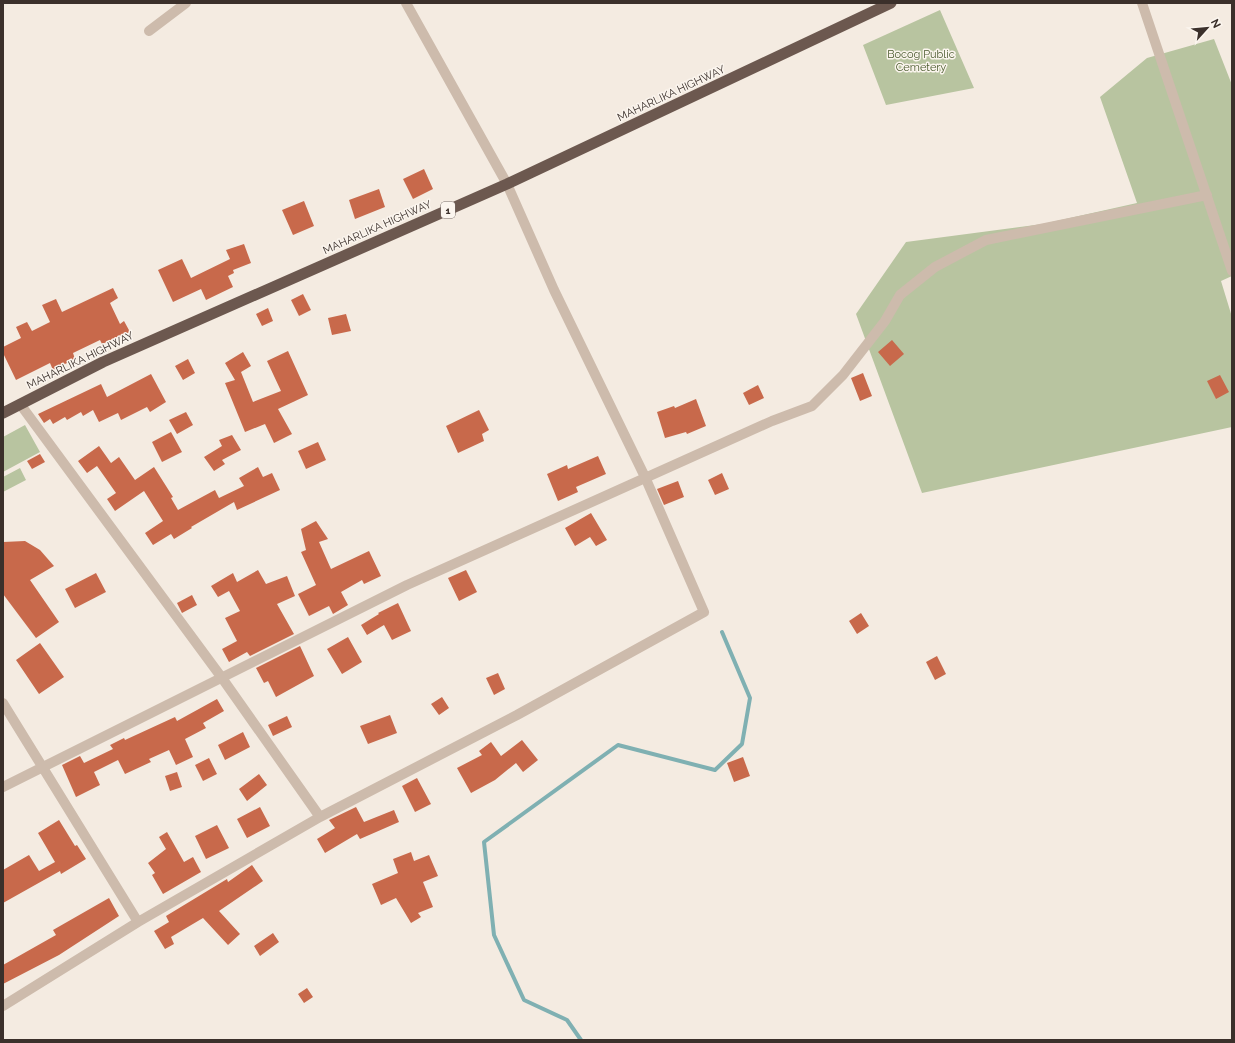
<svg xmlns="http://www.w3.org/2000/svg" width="1235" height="1043" font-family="Raleway,sans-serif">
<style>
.green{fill:#b8c4a0}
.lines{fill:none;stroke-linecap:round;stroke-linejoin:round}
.stream{stroke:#7fb0b2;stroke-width:4}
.building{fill:#c8694b}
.minor{stroke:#cdbbac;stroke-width:10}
.trunk{stroke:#6c584f;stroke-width:11}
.labels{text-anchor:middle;stroke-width:3;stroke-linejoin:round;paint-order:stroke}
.shield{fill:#fbf5ee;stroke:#756b66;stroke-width:1}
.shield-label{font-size:10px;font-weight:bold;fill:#3b302b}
.park-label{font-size:11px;fill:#4a5a2e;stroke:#fbf5ee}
.street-label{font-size:11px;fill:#3b302b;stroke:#fbf5ee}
</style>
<rect width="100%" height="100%" fill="#f4ebe1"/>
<path class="green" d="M 940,10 L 974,88 L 886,105 L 863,45 Z
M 1214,39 L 1232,85 L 1232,276 L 1221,281 L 1232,317 L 1232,427 L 922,493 L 856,314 L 906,242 L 1043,224 L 1137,203 L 1100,97 L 1147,58 Z
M 25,425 L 40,452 L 3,472 L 3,437 Z
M 20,468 L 26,480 L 3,492 L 3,477 Z"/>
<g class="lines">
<path class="stream" d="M 581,1040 L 567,1020 L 524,1000 L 494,935 L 484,842 L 618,745 L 715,770 L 742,744 L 750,698 L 722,632"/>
</g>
<path class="building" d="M 424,169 L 433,189 L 413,199 L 403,179 Z
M 379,189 L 385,207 L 355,219 L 349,200 Z
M 304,201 L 314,226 L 293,235 L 282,210 Z
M 244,244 L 251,263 L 233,270 L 234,273 L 228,276 L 233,287 L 206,300 L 201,289 L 173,302 L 158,270 L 182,259 L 191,278 L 230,259 L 226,250 Z
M 113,288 L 118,298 L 110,303 L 120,324 L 124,321 L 130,332 L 102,344 L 100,340 L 73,353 L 75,359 L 53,370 L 50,363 L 16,380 L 3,353 L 3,347 L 21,338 L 16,327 L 27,322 L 32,331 L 50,322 L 42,305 L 56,299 L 62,312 Z
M 303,294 L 311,310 L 299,316 L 291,300 Z
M 268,308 L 273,321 L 262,326 L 256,314 Z
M 346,314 L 351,331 L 332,335 L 328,318 Z
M 892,340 L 904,354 L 890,366 L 878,352 Z
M 288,351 L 308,395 L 278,409 L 292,434 L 274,443 L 265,424 L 245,432 L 225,383 L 235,380 L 225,363 L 243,352 L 251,366 L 241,372 L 253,402 L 281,391 L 267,361 Z
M 188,359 L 195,373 L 183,380 L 175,366 Z
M 863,373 L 872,396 L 860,401 L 851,378 Z
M 151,374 L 166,402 L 150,412 L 147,407 L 121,420 L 118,413 L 99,422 L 93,410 L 83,416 L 81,412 L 67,420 L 65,417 L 53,424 L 50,419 L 44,423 L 38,414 L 101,384 L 107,397 Z
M 1220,375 L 1229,392 L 1216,399 L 1207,381 Z
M 758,385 L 764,398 L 749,405 L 743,393 Z
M 696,399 L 706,426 L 687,434 L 686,432 L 665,438 L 657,412 L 674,406 L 675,408 Z
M 479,410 L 489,430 L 482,434 L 484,441 L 458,453 L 446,426 Z
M 186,412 L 193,425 L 177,434 L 169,420 Z
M 171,432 L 182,452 L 162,462 L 152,442 Z
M 232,435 L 241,450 L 222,460 L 225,464 L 214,471 L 204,457 L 222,446 L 219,440 Z
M 318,442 L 326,460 L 306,469 L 298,451 Z
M 99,446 L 111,463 L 119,457 L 135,480 L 154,467 L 173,497 L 171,498 L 178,510 L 215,490 L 219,498 L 244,486 L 239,478 L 258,467 L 263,477 L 272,473 L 280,490 L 237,510 L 234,502 L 191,527 L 192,528 L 174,539 L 171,534 L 153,545 L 145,533 L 163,521 L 144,491 L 115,511 L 107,499 L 116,493 L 97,466 L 87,473 L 78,461 Z
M 40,454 L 45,462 L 32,469 L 27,461 Z
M 598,456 L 606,474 L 576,487 L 578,492 L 558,501 L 547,474 L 567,465 L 568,469 Z
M 722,473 L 729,489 L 715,495 L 708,480 Z
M 678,481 L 684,497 L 664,505 L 657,489 Z
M 591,513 L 607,540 L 596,546 L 590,537 L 575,546 L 565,528 Z
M 316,521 L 328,539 L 319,542 L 331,569 L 369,551 L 381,576 L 364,584 L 362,580 L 341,592 L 348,605 L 333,614 L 329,606 L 309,616 L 298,594 L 316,585 L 301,552 L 306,550 L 301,529 Z
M 25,541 L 40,550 L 54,566 L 30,580 L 59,622 L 36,638 L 3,594 L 3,542 Z
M 258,570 L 266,584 L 287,576 L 295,596 L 277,604 L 294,634 L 250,656 L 247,652 L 229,662 L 222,649 L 237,641 L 225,618 L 240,611 L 229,591 L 218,597 L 211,586 L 233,573 L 237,582 Z
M 466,570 L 477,592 L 459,601 L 448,578 Z
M 96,573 L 106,592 L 75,608 L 65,589 Z
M 192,595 L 197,605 L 182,613 L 177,603 Z
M 398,603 L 411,631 L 392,640 L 384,625 L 367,635 L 361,625 L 379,614 L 378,613 Z
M 861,613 L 869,626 L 857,634 L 849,621 Z
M 348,637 L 362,662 L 342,674 L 327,649 Z
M 40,643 L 64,677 L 39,694 L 16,660 Z
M 300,646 L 314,676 L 276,697 L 268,681 L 264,683 L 256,668 Z
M 937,656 L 946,674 L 935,680 L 926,662 Z
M 498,673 L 505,689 L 494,695 L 486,678 Z
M 442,697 L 449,708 L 439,715 L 431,704 Z
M 217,699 L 224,711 L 203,723 L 206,728 L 185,739 L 193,757 L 176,765 L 169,750 L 149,759 L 151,762 L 125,774 L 118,760 L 94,772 L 100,785 L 76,797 L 62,765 L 80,756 L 84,763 L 113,749 L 110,745 L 124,738 L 125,740 L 175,717 L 177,721 Z
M 390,715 L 397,733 L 368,744 L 360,726 Z
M 287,716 L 292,727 L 273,736 L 268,725 Z
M 243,732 L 250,747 L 225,760 L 218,745 Z
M 522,740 L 538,760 L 523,772 L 516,763 L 495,780 L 471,793 L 457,768 L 482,755 L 479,751 L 491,742 L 501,756 Z
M 743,757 L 750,776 L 734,782 L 727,763 Z
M 209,758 L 217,774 L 203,781 L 195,765 Z
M 177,772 L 182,787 L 170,791 L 165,776 Z
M 259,774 L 267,785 L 247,801 L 239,789 Z
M 417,778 L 431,804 L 415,812 L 402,786 Z
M 260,807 L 270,826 L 247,838 L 237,819 Z
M 356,807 L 364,822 L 394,810 L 399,822 L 360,839 L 357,834 L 325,853 L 317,839 L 335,828 L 329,820 Z
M 59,820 L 75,846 L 77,845 L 86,859 L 61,874 L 60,871 L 3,903 L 3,870 L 29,855 L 39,871 L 55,862 L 38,833 Z
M 217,825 L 229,848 L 206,859 L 195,836 Z
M 167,832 L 184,862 L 193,857 L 201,872 L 163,894 L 152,875 L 155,873 L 148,863 L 166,849 L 159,837 Z
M 411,852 L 414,861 L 429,855 L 438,876 L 423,882 L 433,907 L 418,913 L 421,917 L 411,923 L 396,898 L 381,905 L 372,884 L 398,873 L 393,859 Z
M 252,865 L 263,881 L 219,911 L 240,934 L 228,945 L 203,918 L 171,937 L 174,944 L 165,949 L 154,931 L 169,922 L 166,916 L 227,879 L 228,882 Z
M 109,898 L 119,916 L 59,955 L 3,984 L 3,965 L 56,935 L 53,930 Z
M 273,933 L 279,942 L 260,956 L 254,946 Z
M 307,988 L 313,997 L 304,1003 L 298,994 Z"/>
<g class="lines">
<path class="minor" d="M 1142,3 L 1232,271
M 149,31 L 186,3
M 20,404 L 222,678 L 320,817
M 3,703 L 138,922 L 320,817 L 517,715 L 704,612 L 645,477 L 554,290 L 507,184 L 406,3
M 3,787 L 407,585 L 772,421 L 812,406 L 843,375 L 885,321 L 900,295 L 935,267 L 986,240 L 1207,195
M 3,1006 L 138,922"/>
<path class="trunk" d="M 3,413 L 103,362 L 507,184 L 891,3"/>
</g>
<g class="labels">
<rect class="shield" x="441" y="202" width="14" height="16" rx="3"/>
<g class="shield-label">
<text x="448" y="214">1</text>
</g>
<g class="park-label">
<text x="921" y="58">Bocog Public<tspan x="921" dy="13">Cemetery</tspan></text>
</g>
<g class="street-label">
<text transform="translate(671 93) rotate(-25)" y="4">MAHARLIKA HIGHWAY</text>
<text transform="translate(377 227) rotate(-24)" y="4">MAHARLIKA HIGHWAY</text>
<text transform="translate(80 360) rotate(-26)" y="4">MAHARLIKA HIGHWAY</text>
</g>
</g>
<rect width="1235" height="1043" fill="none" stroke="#3b302b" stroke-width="8"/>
<g transform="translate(1207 28) rotate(63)" stroke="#fbf5ee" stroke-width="3" paint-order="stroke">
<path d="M0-3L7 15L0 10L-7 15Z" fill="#3b302b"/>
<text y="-6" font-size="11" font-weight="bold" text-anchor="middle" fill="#3b302b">N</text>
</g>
</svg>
